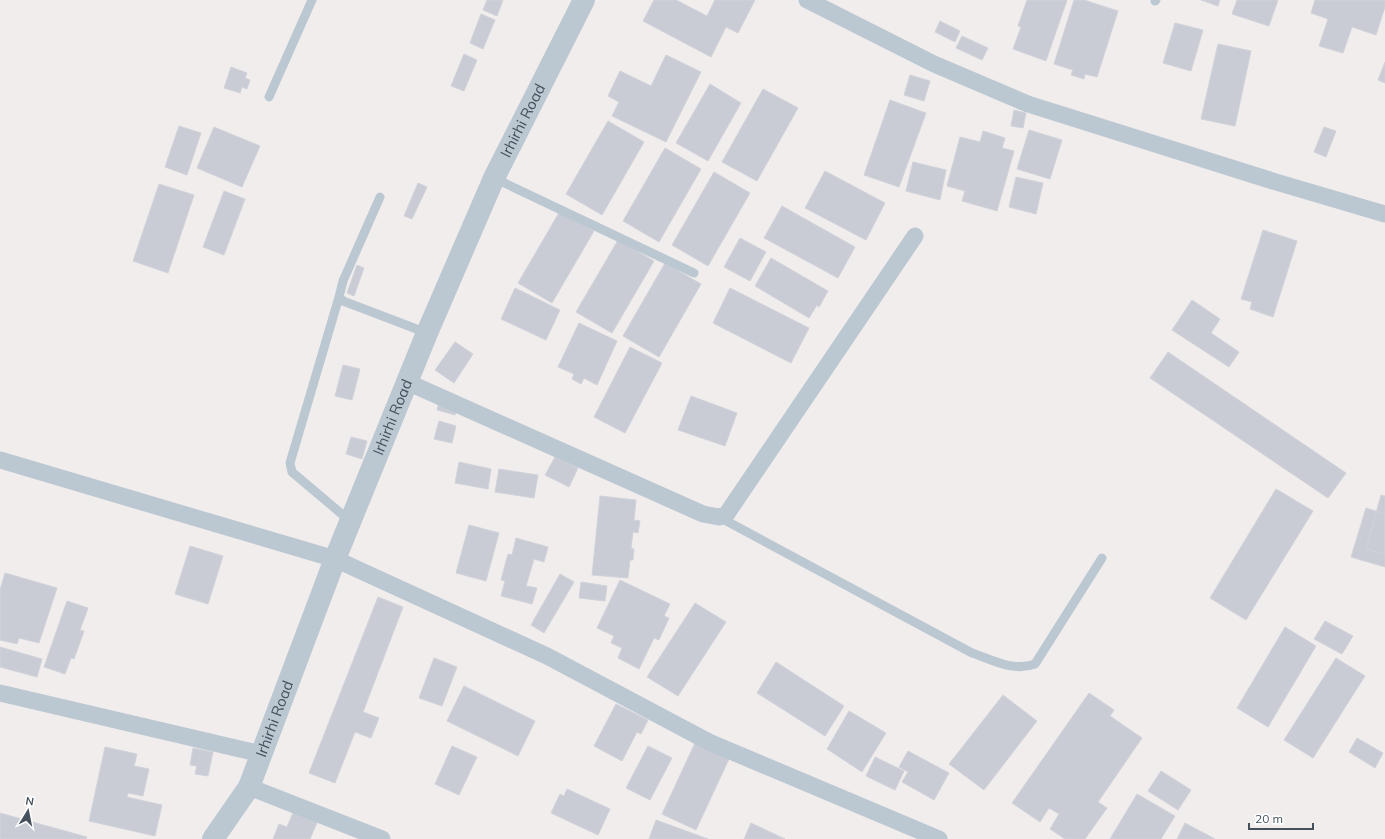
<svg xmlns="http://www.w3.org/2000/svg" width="1385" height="839" font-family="Mulish,sans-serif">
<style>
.building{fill:#c9ccd4;stroke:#d1d3da}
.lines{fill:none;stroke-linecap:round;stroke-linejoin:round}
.service{stroke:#bcc8d1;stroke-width:9}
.minor{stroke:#bcc8d1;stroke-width:17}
.tertiary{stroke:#bcc8d1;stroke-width:22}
.labels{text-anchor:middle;stroke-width:3;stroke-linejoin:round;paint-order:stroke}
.street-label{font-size:15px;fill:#44515d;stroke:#fff}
</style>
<rect width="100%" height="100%" fill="#f1eded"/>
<path class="building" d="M 487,0 L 503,0 L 497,16 L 483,10 Z
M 654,0 L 676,0 L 707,16 L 715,0 L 755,0 L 738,33 L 726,27 L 711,57 L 643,21 Z
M 1027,0 L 1067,0 L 1046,61 L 1013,49 L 1021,27 L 1018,26 Z
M 1074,0 L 1084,0 L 1118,11 L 1097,77 L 1085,74 L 1084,79 L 1071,75 L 1073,70 L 1054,64 Z
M 1201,0 L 1220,0 L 1218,6 Z
M 1237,0 L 1278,0 L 1269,26 L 1232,14 Z
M 1315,0 L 1385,0 L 1385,7 L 1376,35 L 1352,27 L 1343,53 L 1319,46 L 1328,19 L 1311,13 Z
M 481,14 L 495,20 L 483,49 L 470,43 Z
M 940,21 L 960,31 L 955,42 L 935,32 Z
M 1175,23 L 1203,30 L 1191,71 L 1163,63 Z
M 962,36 L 988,48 L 982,60 L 956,48 Z
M 1218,44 L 1251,51 L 1235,126 L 1201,119 Z
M 464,54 L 477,60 L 464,91 L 451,86 Z
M 666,55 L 701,72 L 666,142 L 612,116 L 619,102 L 608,96 L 620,71 L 651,86 Z
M 1385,62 L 1385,83 L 1378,80 Z
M 231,67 L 247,73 L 245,78 L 250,80 L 247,89 L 242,87 L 240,93 L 224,88 Z
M 910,75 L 930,81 L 924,101 L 904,95 Z
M 710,84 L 741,103 L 708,161 L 676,143 Z
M 763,89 L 798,108 L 757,181 L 722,162 Z
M 890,100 L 926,113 L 899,187 L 864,175 Z
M 1014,110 L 1026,113 L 1023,128 L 1011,126 Z
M 608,121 L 644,142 L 602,215 L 566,194 Z
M 179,126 L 201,133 L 187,175 L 165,167 Z
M 214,127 L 260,146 L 242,187 L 197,168 Z
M 1324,127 L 1336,131 L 1326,157 L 1314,152 Z
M 1029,130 L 1062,140 L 1050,179 L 1017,169 Z
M 983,131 L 1005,138 L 1002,148 L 1014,151 L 997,211 L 962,201 L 965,191 L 947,186 L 960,137 L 980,142 Z
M 665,148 L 701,169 L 659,242 L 623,221 Z
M 913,162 L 946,170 L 940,200 L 906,191 Z
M 825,171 L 885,203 L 866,240 L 805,208 Z
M 714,172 L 750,193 L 708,266 L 672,245 Z
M 1016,177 L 1043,183 L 1036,214 L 1009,207 Z
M 418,183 L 427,187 L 412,219 L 404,216 Z
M 159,184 L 194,195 L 168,273 L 133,261 Z
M 224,191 L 245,199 L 224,255 L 203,247 Z
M 782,206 L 855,247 L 838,278 L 764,238 Z
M 560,211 L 594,231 L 552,303 L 518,283 Z
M 1263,230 L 1297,241 L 1273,317 L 1250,309 L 1252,302 L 1241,299 Z
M 740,238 L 766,252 L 750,281 L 724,267 Z
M 618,240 L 654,261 L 612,333 L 576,312 Z
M 771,258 L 828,291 L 819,307 L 817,305 L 809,318 L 755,286 Z
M 665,263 L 701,284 L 659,357 L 623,336 Z
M 357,265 L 364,268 L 354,296 L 347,293 Z
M 515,288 L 560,310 L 546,340 L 501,319 Z
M 730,288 L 809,328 L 791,363 L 713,323 Z
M 1192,300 L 1220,319 L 1211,333 L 1239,352 L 1229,367 L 1172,330 Z
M 579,323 L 617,341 L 597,385 L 584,378 L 581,384 L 572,379 L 574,374 L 558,367 Z
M 455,342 L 473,354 L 454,383 L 435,370 Z
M 630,347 L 662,363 L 625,433 L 594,417 Z
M 1168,352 L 1346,473 L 1328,498 L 1150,378 Z
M 343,365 L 360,369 L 352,400 L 335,396 Z
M 691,396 L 737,413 L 725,446 L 678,430 Z
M 439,402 L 457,407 L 455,415 L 437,410 Z
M 439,421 L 456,426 L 452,443 L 434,439 Z
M 351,437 L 367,441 L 362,459 L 346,454 Z
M 555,457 L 578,468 L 569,487 L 545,475 Z
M 459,462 L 491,469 L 488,489 L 455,483 Z
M 499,469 L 538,475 L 534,498 L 495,492 Z
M 1276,489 L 1313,511 L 1246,620 L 1210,598 Z
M 1381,495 L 1385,496 L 1385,554 L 1366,549 Z
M 600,496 L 636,500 L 634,520 L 640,521 L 638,533 L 633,532 L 631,548 L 634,549 L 633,560 L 630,560 L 628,578 L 592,575 Z
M 1366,508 L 1385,514 L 1385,567 L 1351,557 Z
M 469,525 L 499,533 L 486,581 L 456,573 Z
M 516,538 L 548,547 L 544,562 L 534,559 L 526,586 L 537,588 L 532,604 L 501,596 L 505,581 L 501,580 L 508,554 L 512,555 Z
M 190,546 L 223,556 L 208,604 L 175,594 Z
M 5,573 L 57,588 L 39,643 L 19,638 L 17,644 L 0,640 L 0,590 Z
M 560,574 L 574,582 L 544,633 L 531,625 Z
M 620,580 L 670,604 L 664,616 L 669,618 L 659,640 L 654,638 L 639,669 L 618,658 L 622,648 L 611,643 L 614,636 L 597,628 Z
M 581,582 L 607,586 L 605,601 L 579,598 Z
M 378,597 L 403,607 L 363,712 L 379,718 L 371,738 L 355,732 L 335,783 L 309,773 Z
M 67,601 L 88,608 L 80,630 L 84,631 L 74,659 L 71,658 L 65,674 L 44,667 Z
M 695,603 L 726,622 L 678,696 L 647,677 Z
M 1325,621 L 1353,636 L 1342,654 L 1314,639 Z
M 1285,627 L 1316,646 L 1268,727 L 1237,708 Z
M 0,647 L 42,659 L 37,677 L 0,667 Z
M 434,658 L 457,667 L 442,706 L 419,698 Z
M 1336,658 L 1365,676 L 1313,758 L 1284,740 Z
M 776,662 L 844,706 L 825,736 L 757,693 Z
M 464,686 L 535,721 L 518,756 L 447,721 Z
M 1089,693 L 1114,710 L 1110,716 L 1142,738 L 1098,802 L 1107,808 L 1085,839 L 1065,839 L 1050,829 L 1059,814 L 1049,808 L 1040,822 L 1012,803 Z
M 1003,695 L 1037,721 L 984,790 L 949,764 Z
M 616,704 L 648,720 L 641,734 L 637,732 L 622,761 L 594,746 Z
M 849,711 L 886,733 L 862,772 L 827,749 Z
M 1357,738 L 1383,753 L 1375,768 L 1349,752 Z
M 695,743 L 729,759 L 696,830 L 662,814 Z
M 452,746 L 477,757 L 459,795 L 435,784 Z
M 648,746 L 672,758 L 650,800 L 626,788 Z
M 105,747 L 137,754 L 134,766 L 149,769 L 143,796 L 128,793 L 127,797 L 162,805 L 155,836 L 89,821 Z
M 193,748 L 213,752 L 208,776 L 195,774 L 197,766 L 190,765 Z
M 908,751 L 949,773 L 934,800 L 902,782 L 908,772 L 899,767 Z
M 875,757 L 904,771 L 895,790 L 866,776 Z
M 1161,771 L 1191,790 L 1178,810 L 1148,791 Z
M 567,789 L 610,809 L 598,835 L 551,813 L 560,794 L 564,796 Z
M 1137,794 L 1175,816 L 1161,839 L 1110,839 Z
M 295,808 L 319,818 L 310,839 L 273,839 L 279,824 L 287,827 Z
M 0,813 L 87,837 L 86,839 L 0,839 Z
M 656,820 L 708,839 L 649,839 Z
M 751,823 L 785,839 L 744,839 Z
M 1185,823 L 1215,839 L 1177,839 Z"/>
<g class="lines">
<path class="service" d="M 1155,1 L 1156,0
M 269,97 L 312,0
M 494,178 L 694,273
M 380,197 L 343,281 L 339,297 L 343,301 L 427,333
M 339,297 L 290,463 L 292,472 L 350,521
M 719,517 L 972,653 C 993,660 1013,672 1035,664 L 1102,558"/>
<path class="minor" d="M 807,0 L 934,64 L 1028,104 L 1276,182 L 1385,214
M 407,382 L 703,514 L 719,517 L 726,515 L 915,236
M 0,460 L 335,559 L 547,656 L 709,742 L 939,839
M 0,693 L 261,754
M 249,787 L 382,839"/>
<path class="tertiary" id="s1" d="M 213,839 L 249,787 L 335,559 L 427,333 L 494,178 L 584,0"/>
</g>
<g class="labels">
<g class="street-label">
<text dy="5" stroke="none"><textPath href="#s1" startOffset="784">Irhirhi Road</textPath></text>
<text dy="5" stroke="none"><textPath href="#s1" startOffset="460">Irhirhi Road</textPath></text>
<text dy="5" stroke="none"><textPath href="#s1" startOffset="136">Irhirhi Road</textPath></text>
</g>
</g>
<g transform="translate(28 811) rotate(10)" stroke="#ffffff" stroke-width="3" paint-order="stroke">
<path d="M0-3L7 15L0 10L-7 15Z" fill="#44515d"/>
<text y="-6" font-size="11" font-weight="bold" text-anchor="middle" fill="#44515d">N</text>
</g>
<path d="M1249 823v6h64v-6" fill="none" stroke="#44515d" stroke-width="2"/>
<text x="1255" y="823" font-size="12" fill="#44515d" stroke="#ffffff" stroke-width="3" paint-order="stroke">20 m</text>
</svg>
